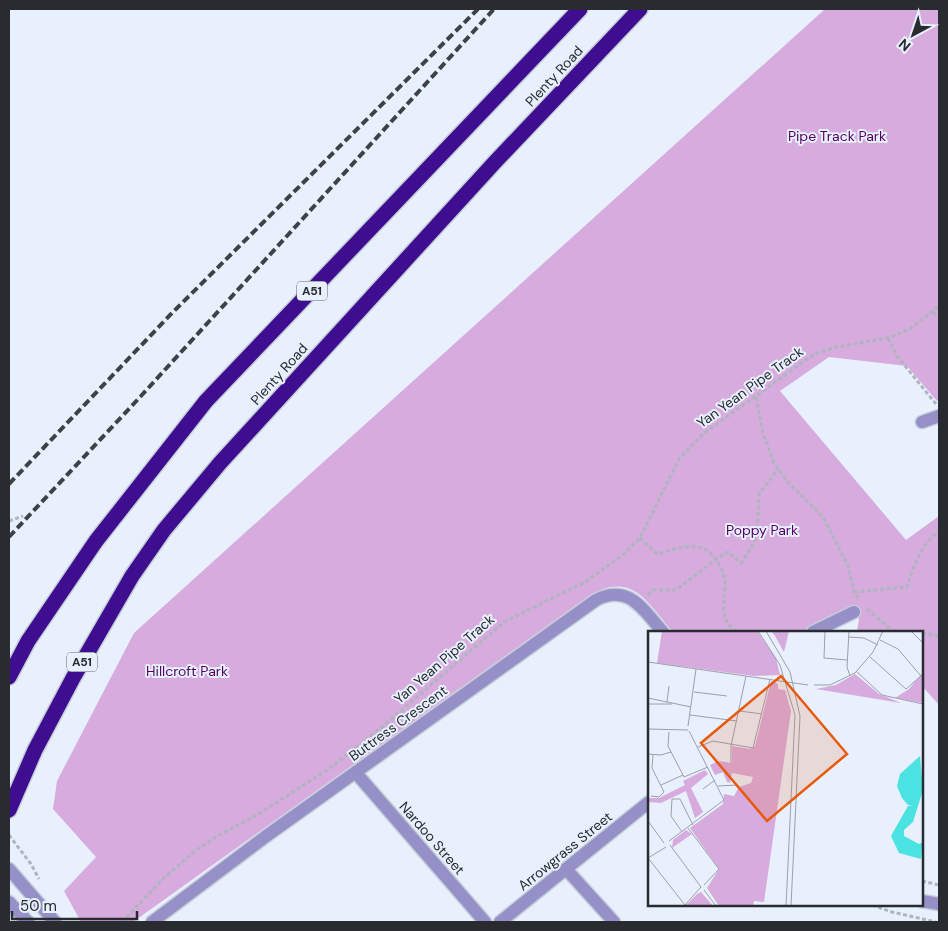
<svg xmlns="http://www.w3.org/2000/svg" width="948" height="931" font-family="'DM Sans',sans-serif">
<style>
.green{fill:#d7abde}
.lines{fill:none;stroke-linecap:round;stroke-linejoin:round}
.street-casing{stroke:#c5cdd7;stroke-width:15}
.highway-casing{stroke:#c5cdd7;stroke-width:18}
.path{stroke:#aeb5bf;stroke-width:3;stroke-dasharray:4 2.5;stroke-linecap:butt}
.street{stroke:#9690c9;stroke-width:12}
.highway{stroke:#3f0d90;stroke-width:15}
.rail{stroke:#3e4147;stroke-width:4;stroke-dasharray:8 4;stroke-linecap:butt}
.labels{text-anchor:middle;stroke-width:4;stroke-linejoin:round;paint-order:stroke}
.shield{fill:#e7f0fc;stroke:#61666d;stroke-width:1}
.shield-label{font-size:12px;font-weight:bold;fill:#282b30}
.street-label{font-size:14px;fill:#282b30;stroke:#e7f0fc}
.park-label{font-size:14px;fill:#540061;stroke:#e7f0fc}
.inset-road{fill:none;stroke:#9ba1aa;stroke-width:1}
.view{fill:#e8590c;fill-opacity:0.15;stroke:#e8590c;stroke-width:2.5}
.inset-edge{fill:none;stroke:#282b30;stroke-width:2.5}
</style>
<rect width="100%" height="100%" fill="#e7f0fc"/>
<path class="green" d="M 825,9 L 939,9 L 939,399 L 937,401 L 907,366 L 829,357 L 780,391 L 906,540 L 939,516 L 939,705 L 922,686 L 922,632 L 857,632 L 859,618 L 849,607 L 815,623 L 802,632 L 673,632 C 647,602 632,570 589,596 L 133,922 L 81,922 L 64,891 L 96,857 L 53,809 L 57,781 L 134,633 Z"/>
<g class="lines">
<defs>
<path id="street" d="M 922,422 L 939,416
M 813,632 L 854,612
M 356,773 L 485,922
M 9,869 L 55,922
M 566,869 L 614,922
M 922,901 L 939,904
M 9,902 L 28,922
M 152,922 L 265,837 L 596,600 C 629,583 643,610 663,632
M 500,922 L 649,802"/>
<path id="highway" d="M 9,677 L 28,641 L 96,541 L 206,401 L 580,9
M 9,810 L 35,750 L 73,678 L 132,576 L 164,530 L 220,463 L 495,162 L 640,9"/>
</defs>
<use href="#street" class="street-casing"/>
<use href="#highway" class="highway-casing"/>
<path class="path" d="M 933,312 L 939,317
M 888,338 L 897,356 L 936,404
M 756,397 L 763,433 L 774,463 L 786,480 L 823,517 L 848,566 L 854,592 L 858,598
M 9,521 L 23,516
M 640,538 L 657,554 C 679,548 704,537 718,563 C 722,570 725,576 725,584 C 725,604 718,619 737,632
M 854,592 L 907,587 C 914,564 921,546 939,530
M 648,595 L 653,590 L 673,590 L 680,587 L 716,559 L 728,552 L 741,563 L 754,543 L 757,532 L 759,494 L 778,469
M 867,609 L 893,631 L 907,632
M 922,633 L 939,636
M 9,835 L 31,864 L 39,879
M 922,881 L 939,885
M 872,905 L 892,912 L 936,922
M 122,922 L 164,878 L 195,851 L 219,835 L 257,815 L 330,768 L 381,728 L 504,622 L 585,582 L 624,554 L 640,538 L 679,459 L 703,434 L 814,354 L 837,347 L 888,338 L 910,329 L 939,306"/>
<use href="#street" class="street"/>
<use href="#highway" class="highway"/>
<path class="rail" d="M 9,484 L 173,312 L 478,9
M 9,537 L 141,396 L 494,9"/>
</g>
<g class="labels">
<g class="shield">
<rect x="297" y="281.5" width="30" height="19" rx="4"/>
<rect x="67" y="652.5" width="30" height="19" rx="4"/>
</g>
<g class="shield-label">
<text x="312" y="295">A51</text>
<text x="82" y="666">A51</text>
</g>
<g class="street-label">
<text transform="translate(554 76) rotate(-47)" y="5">Plenty Road</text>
<text transform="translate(279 374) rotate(-48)" y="5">Plenty Road</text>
<text transform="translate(750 387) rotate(-36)" y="5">Yan Yean Pipe Track</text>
<text transform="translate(444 659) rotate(-41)" y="5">Yan Yean Pipe Track</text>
<text transform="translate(398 723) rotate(-36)" y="5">Buttress Crescent</text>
<text transform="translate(432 838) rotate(49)" y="5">Nardoo Street</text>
<text transform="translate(565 851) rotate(-39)" y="5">Arrowgrass Street</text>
</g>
<g class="park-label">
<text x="837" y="141">Pipe Track Park</text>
<text x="762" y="535">Poppy Park</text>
<text x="187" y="676">Hillcroft Park</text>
</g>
</g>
<g transform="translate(648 631)">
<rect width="275" height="275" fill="#e7f0fc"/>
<path d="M 14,0 L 109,0 L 128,27 L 132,44 L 106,45 L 9,32 ZM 123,0 L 141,0 L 136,21 L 127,5 ZM 275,41 L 275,72 L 247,67 L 261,58 ZM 207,43 L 231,63 L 253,72 L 168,58 L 188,54 ZM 123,50 L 130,53 L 130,58 L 137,59 L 143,80 L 116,271 L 106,270 L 105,275 L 71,275 L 59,257 L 71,238 L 42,197 L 75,173 L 76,163 L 86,165 L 91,156 L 103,152 L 105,146 L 84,142 L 82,152 L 79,151 L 75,141 L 67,144 L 62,134 L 70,130 L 84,132 L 84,115 L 102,118 L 107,115 ZM 57,139 L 60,143 L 43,157 L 55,181 L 47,187 L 38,160 L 13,172 L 0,171 L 0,167 L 11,167 L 37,154 L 35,150 ZM 38,199 L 44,203 L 24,217 L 25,209 ZM 53,261 L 65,275 L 37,275 L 49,263 Z" fill="#d7abde"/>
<path d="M 272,125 L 275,159 L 265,191 L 256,199 L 256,205 L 271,213 L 275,211 L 273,228 L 251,222 L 243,205 L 260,175 L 265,174 L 260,174 L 254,167 L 249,155 L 252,143 Z" fill="#4be3e1"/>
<path class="inset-road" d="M 110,0 L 132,34 L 147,84 L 138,275M 118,0 L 142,41 L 152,85 L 143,275M 177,0 L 176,27 L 199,29M 201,0 L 199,36 L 202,45M 263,0 L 275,12M 200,6 L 216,7 L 230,14M 222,26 L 258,58 L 273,45 L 250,18 L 232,9M 0,31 L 160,54M 208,40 L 234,64 L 275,73M 166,54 L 182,54 L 207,42 L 225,21 L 235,0M 46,61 L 79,65M 0,67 L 43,76M 19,71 L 21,55M 0,73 L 24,73M 92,80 L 114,83M 42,84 L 89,90M 40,95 L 48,38M 0,98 L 40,99M 21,101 L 20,115 L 36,146 L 60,136M 50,116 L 65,110 L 105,117 L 122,48M 0,123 L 13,124 L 23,121M 83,132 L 83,115 L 98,45M 13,154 L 35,144M 70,155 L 90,154M 55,158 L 67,149M 3,165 L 11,166 L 16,161 L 4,137 L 5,124M 0,190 L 16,212M 40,197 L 71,238 L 56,254M 34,201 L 23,185 L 24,168 L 32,168 L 45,194M 21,210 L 76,169 L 41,100M 22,214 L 53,256M 0,227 L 37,274M 0,227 L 18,216M 56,259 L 68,275M 36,275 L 53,256"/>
<path class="view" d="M 133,45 L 199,123 L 119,190 L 53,112 Z"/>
<rect width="275" height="275" class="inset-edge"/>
</g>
<rect width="948" height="931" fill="none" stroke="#282b30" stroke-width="20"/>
<g transform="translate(913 35) rotate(220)" stroke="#e7f0fc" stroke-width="4" paint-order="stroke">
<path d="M0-4L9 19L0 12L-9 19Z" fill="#282b30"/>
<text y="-8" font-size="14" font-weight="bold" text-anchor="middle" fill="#282b30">N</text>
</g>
<path d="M12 911v8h125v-8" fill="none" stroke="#282b30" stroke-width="2.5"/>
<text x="20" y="911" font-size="15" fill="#282b30" stroke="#e7f0fc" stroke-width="4" paint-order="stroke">50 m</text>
</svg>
